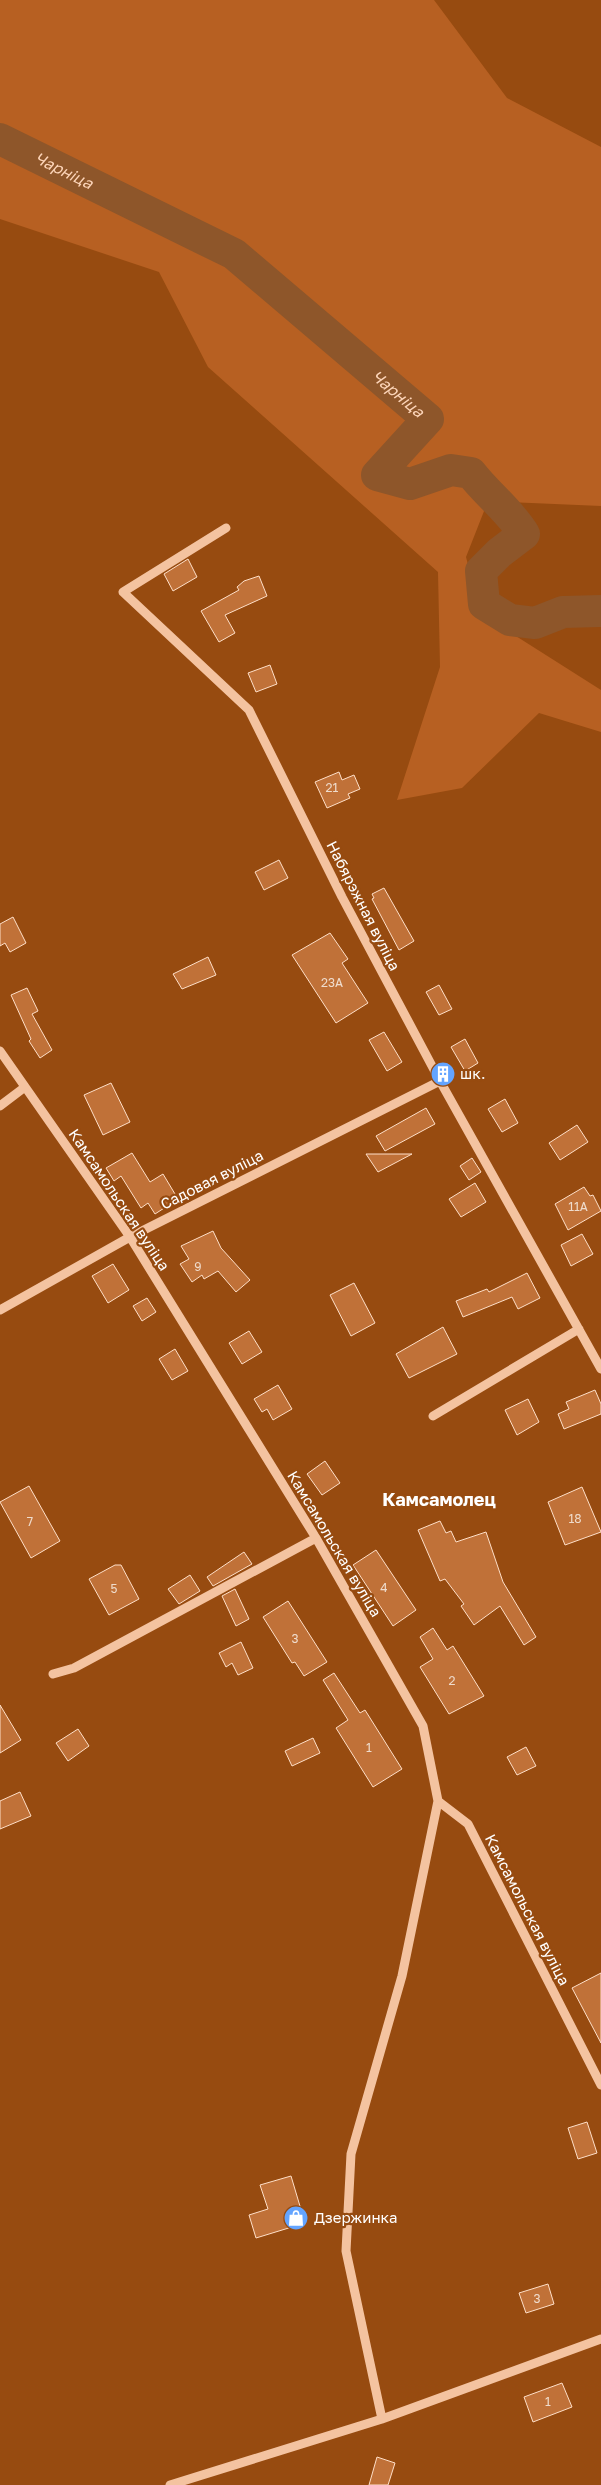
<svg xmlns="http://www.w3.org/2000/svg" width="601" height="2485" font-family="'Golos Text',sans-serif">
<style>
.green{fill:#b76022}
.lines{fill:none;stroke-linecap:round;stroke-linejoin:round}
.river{stroke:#8e562a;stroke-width:32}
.building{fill:#c07138;stroke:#fedfc8}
.minor{stroke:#f4c3a0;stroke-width:9}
.labels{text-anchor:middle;stroke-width:4.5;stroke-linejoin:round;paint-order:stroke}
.number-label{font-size:12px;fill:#efdccd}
.street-label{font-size:15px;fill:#fff;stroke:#974b10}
.poi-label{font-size:15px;fill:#fff;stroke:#974b10;text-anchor:start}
.water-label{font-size:16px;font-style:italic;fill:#fcd4b8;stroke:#974b10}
.quarter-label{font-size:18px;font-weight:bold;fill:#fff;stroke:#974b10}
</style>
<rect width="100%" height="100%" fill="#974b10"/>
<path class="green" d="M 0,0 L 434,0 L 507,98 L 601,147 L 601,506 L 488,501 L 466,557 L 481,614 L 601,690 L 601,732 L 539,713 L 462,788 L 397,800 L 440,667 L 438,572 L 208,367 L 159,272 L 0,219 Z"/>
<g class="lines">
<path class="river" id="s1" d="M 0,139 L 234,254 L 428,419 L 377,475 L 410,484 L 451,470 L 471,473 C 487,494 510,511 524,534 L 499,553 L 481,571 L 484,604 L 510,620 L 535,623 L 563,612 L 601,611"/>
</g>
<path class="building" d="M 188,559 L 197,577 L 173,591 L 164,574 Z
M 259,576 L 267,596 L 225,615 L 235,633 L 219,642 L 201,611 L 239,590 L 237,587 L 244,581 Z
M 270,665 L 277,684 L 256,692 L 248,673 Z
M 339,772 L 342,780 L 354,775 L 360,789 L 348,794 L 350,798 L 327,808 L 315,782 Z
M 279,860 L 288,878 L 264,890 L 255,872 Z
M 384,888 L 414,941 L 399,950 L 372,899 L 374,898 L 372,894 Z
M 13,917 L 26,943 L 10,952 L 5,943 L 0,946 L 0,924 Z
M 330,933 L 348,959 L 342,963 L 368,1003 L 336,1023 L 292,955 Z
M 208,957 L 216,975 L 182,989 L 173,974 Z
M 439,985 L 452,1009 L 439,1015 L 426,992 Z
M 27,988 L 38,1011 L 32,1014 L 52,1050 L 40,1058 L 29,1041 L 31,1039 L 11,995 Z
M 384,1032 L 402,1062 L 387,1071 L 369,1040 Z
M 465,1039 L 478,1063 L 465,1071 L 451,1047 Z
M 111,1083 L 130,1122 L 103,1135 L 84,1095 Z
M 505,1099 L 518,1123 L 502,1132 L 488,1109 Z
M 426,1108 L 435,1124 L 385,1151 L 376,1136 Z
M 577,1125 L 588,1142 L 560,1160 L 549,1143 Z
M 132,1153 L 150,1182 L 163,1174 L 178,1199 L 155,1214 L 148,1203 L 141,1208 L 121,1176 L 114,1181 L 106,1168 Z
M 366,1154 L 412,1154 L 378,1172 Z
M 472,1158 L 481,1172 L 469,1180 L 460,1166 Z
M 475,1183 L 486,1202 L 461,1217 L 449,1199 Z
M 584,1187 L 590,1196 L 593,1195 L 601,1211 L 568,1230 L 555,1204 Z
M 213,1231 L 221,1248 L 250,1280 L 236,1292 L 218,1271 L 204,1279 L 202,1275 L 192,1282 L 180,1264 L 189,1259 L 181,1246 Z
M 582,1234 L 593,1254 L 571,1266 L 561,1245 Z
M 113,1264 L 129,1290 L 108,1303 L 92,1276 Z
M 527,1273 L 540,1298 L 518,1309 L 512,1297 L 463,1317 L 456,1301 L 487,1289 L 489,1292 Z
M 354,1283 L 375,1323 L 351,1336 L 330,1295 Z
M 147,1298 L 156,1312 L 142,1321 L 133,1306 Z
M 443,1327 L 457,1354 L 409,1378 L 396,1354 Z
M 249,1331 L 262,1352 L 242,1364 L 229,1343 Z
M 175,1349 L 188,1371 L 172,1380 L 159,1359 Z
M 278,1385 L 292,1409 L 273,1420 L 267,1409 L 262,1412 L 254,1399 Z
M 595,1390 L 601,1404 L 601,1414 L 564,1429 L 558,1414 L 569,1409 L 566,1402 Z
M 528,1399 L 539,1422 L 517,1435 L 505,1410 Z
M 325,1461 L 340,1483 L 322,1495 L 307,1474 Z
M 29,1486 L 60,1541 L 31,1558 L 0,1502 Z
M 582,1487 L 601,1532 L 565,1545 L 548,1502 Z
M 440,1521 L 446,1533 L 451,1531 L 456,1542 L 486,1532 L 503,1582 L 536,1637 L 524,1645 L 500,1606 L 474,1625 L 461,1606 L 464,1604 L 445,1579 L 440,1581 L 418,1530 Z
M 376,1550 L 416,1610 L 393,1626 L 353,1565 Z
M 244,1552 L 252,1564 L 213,1586 L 207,1577 Z
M 115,1565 L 121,1565 L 139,1599 L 109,1615 L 89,1579 Z
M 190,1575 L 200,1591 L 179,1604 L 168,1589 Z
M 235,1589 L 249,1619 L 236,1626 L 222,1596 Z
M 288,1601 L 327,1662 L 304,1676 L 295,1662 L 292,1663 L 263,1617 Z
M 433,1628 L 447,1650 L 453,1646 L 484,1696 L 449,1714 L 420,1667 L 433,1659 L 420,1637 Z
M 241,1642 L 253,1668 L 238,1675 L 232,1663 L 226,1667 L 219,1653 Z
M 334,1673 L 360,1713 L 365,1710 L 402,1769 L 373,1787 L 336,1728 L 348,1720 L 323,1680 Z
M 0,1705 L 21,1740 L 0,1753 Z
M 78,1729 L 89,1746 L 68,1761 L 56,1743 Z
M 313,1738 L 320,1753 L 292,1766 L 285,1751 Z
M 526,1747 L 536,1766 L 517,1775 L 507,1757 Z
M 20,1792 L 31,1816 L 0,1829 L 0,1801 Z
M 601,1973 L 601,2043 L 572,1988 Z
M 587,2122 L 597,2153 L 578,2159 L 568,2128 Z
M 291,2176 L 305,2223 L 256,2238 L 249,2215 L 268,2209 L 260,2185 Z
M 548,2284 L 554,2304 L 526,2313 L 519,2293 Z
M 562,2383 L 572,2407 L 533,2422 L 524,2397 Z
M 377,2457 L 395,2463 L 388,2485 L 369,2485 Z"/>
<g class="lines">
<path class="minor" d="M 226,528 L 123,592 L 249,710 L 342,897 L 440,1081 L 601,1369
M 0,1051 L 130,1237 L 316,1538 L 423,1726 L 438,1801 L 468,1824 L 601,2085
M 0,1106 L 25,1087
M 0,1310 L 130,1237 L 440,1081
M 433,1416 L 579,1329
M 53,1674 L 74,1668 L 316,1538
M 382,2419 L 346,2251 L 351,2154 L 402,1976 L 438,1801
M 170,2485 L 382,2419 L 601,2339"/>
</g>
<defs>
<symbol id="building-disc" viewBox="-11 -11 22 22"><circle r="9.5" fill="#63a4ff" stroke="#974b10"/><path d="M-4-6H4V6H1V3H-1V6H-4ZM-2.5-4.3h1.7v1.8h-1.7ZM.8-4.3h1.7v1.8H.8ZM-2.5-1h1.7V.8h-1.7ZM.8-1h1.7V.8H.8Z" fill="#fff"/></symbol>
<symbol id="shop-disc" viewBox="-11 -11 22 22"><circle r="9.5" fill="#63a4ff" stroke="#974b10"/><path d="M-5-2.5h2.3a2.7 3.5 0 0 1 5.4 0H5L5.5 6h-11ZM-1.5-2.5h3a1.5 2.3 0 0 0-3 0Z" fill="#fff"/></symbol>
</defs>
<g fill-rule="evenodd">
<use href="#building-disc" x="429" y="1060" width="28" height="28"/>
<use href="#shop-disc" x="282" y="2204" width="28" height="28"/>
</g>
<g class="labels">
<g class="number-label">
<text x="332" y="792">21</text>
<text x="332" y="987">23А</text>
<text x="578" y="1211">11А</text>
<text x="198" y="1271">9</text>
<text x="575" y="1523">18</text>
<text x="30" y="1526">7</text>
<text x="384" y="1592">4</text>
<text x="114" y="1593">5</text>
<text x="295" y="1643">3</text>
<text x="452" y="1685">2</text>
<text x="369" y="1752">1</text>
<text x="537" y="2303">3</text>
<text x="548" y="2406">1</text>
</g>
<g class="street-label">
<text transform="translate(363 906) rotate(63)" y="5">Набярэжная вуліца</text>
<text transform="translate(212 1180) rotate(-27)" y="5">Садовая вуліца</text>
<text transform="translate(119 1200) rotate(56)" y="5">Камсамольская вуліца</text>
<text transform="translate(334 1544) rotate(59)" y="5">Камсамольская вуліца</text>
<text transform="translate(527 1910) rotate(63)" y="5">Камсамольская вуліца</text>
</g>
<g class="poi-label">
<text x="460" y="1079">шк.</text>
<text x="314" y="2223">Дзержинка</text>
</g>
<g class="water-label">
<text dy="6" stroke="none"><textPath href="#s1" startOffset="71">Чарніца</textPath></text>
<text dy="6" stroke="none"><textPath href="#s1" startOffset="476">Чарніца</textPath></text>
</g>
<g class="quarter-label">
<text x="439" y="1506">Камсамолец</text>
</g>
</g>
</svg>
